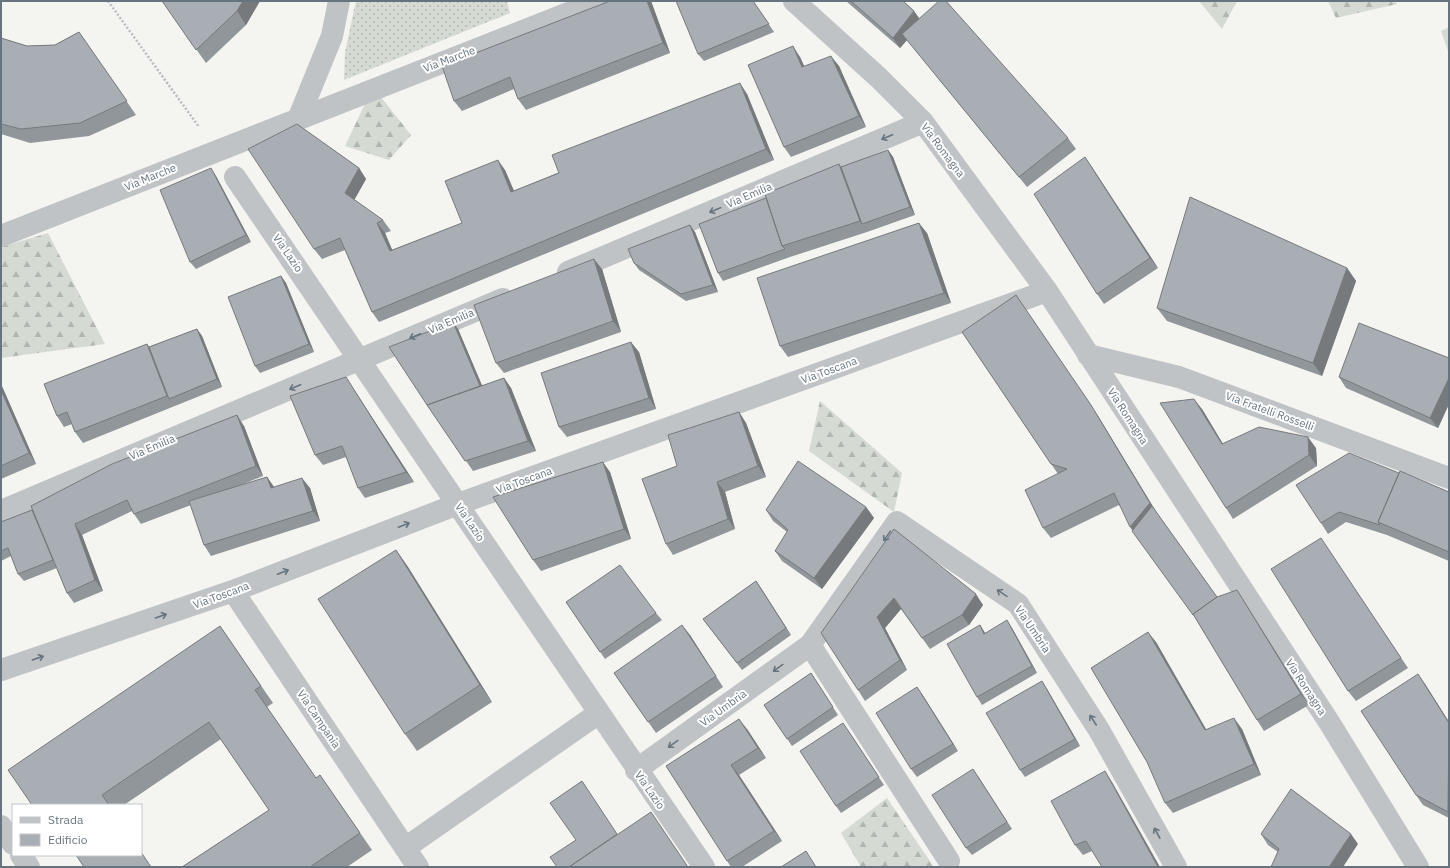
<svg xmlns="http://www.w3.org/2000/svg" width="1450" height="868" font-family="'IBM Plex Sans',sans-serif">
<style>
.grass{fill:url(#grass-dots)}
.forest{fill:url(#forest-firs)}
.green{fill:#d5dbd2}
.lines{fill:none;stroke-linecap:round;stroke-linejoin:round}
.path{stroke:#b9bbbd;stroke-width:2.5;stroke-dasharray:2 2;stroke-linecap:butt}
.minor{stroke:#c0c3c6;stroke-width:22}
.wall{fill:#90969a}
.shaded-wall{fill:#767a7d}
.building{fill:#a8aeb3;stroke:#767a7d}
.oneway{stroke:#66747f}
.labels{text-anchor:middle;stroke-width:4;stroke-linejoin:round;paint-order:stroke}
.street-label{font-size:11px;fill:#66747f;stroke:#fff}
</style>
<defs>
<pattern id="grass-dots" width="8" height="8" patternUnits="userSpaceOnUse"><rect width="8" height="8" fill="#d5dbd2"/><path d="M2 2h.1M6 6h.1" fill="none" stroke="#b1b6b0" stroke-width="1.8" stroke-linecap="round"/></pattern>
<pattern id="forest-firs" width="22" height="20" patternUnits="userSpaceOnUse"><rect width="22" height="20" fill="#d5dbd2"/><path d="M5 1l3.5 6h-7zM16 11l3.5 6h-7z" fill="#b1b6b0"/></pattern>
</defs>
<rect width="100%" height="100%" fill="#f4f4f1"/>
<path class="grass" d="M 356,1 L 507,1 L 510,13 L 344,80 L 345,52 Z"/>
<path class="forest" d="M 1199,1 L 1237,1 L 1222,29 Z
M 1328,1 L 1395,1 L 1397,4 L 1336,18 Z
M 373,87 L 411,135 L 389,160 L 345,146 Z
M 48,233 L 105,344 L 1,358 L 1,247 Z
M 820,401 L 902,473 L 894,512 L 809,451 Z
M 887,798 L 934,867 L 861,867 L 841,833 Z"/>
<path class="green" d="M 1449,27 L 1449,54 L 1441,31 Z"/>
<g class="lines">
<path class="path" d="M 108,1 L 199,127"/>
<path class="minor" d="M 794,1 L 879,78 L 923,122 L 1047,291 L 1329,722 L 1418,867
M 299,117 L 332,36 L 339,1
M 235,177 L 704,867
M 1,236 L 599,1
M 568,272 L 923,122
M 1088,355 L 1179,377 L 1449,478
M 1,511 L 503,299
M 233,591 L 418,867
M 810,645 L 949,861
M 1,670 L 233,591 L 458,504 L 1047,291
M 636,770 L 810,645 L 897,522 L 1018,604 L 1099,730 L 1176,867
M 1,826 L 13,844
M 405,848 L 599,713
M 21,855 L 29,867"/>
</g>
<path class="wall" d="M 162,1 L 260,1 L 246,25 L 206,63 Z
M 610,1 L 651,1 L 670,53 L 526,110 L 518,99 L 514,89 L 462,111 L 454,101 Z
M 753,1 L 774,32 L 704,61 L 698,54 Z
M 846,1 L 903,1 L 914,11 L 919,19 L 1068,138 L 1076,149 L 1027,187 L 907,40 L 900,48 Z
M 79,32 L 136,115 L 89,136 L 30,143 L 1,134 L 1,38 L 27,46 L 55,45 Z
M 800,57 L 804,66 L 839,66 L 866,127 L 791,157 L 784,147 Z
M 747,94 L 774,160 L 379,322 L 372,312 L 345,250 L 322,259 L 314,249 L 359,168 L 366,179 L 354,200 L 383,220 L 391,231 L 385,233 L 392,250 L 462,223 L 505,170 L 514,191 Z
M 888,150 L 893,157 L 915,215 L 867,232 L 790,257 L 723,281 L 718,273 L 766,198 L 839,164 L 841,167 Z
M 1085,157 L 1158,268 L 1104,304 L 1097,294 Z
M 216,176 L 251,242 L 196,269 L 190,262 Z
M 695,232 L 718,292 L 686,301 L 639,270 L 634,263 Z
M 927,233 L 951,303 L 788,357 L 780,346 Z
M 1347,268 L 1356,281 L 1322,376 L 1167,321 L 1157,308 Z
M 602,269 L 621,332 L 504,373 L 496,363 Z
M 281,276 L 286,283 L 314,352 L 260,373 L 255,366 Z
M 453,322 L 458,329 L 482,386 L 504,378 L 511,388 L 536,451 L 473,471 L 427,405 Z
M 197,329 L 202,336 L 222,387 L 83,443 L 75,432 L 72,424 L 64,427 L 57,416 L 147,344 L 149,347 Z
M 962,332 L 1098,416 L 1156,512 L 1217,597 L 1244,601 L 1309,705 L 1264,731 L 1257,720 L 1194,616 L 1119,505 L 1051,538 L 1043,528 L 1058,474 Z
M 639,352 L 656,409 L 567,437 L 559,427 Z
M 1449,358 L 1449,404 L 1438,428 L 1346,388 L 1339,377 Z
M 346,377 L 353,388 L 414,482 L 365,498 L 358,488 L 346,457 L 323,465 L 315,455 Z
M 1,384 L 36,464 L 1,479 Z
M 1202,409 L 1223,444 L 1316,448 L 1317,466 L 1233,519 L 1226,508 Z
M 739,412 L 746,423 L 766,477 L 725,492 L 735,529 L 673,555 L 666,544 L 677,466 Z
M 244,426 L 263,476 L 241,485 L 267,477 L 274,487 L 310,488 L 320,521 L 211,556 L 204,545 L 191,505 L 141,524 L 132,511 L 82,535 L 103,591 L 74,603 L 67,593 L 57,568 L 24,581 L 18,574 L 11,556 L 1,561 L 1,522 Z
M 610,472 L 631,539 L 541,571 L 533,560 Z
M 1399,473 L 1449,492 L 1449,561 L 1387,535 L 1346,522 L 1328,534 L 1321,523 Z
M 866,507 L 874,518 L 822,589 L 782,561 L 775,551 L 787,532 L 773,521 L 766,510 Z
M 894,529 L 983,605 L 969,625 L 930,649 L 901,609 L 885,628 L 907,670 L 865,701 L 858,690 Z
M 1328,549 L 1408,668 L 1356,701 L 1348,691 Z
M 396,550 L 408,567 L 492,702 L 417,751 L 405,734 Z
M 756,581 L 791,635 L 742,670 L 703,619 Z
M 566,602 L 656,613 L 662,620 L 605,659 Z
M 980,625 L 985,633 L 1012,628 L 1037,673 L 982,705 L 977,697 Z
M 220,626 L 273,703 L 267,707 L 316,778 L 320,775 L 372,850 L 347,867 L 182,867 L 269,810 L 221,739 L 124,805 L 32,805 Z
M 690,635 L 723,687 L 656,733 L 614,673 Z
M 1156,642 L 1206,729 L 1242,729 L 1261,775 L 1173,813 L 1165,803 Z
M 811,673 L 838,715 L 792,746 L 764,705 Z
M 1425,684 L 1449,722 L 1449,818 L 1423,805 L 1416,795 Z
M 1047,689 L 1080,746 L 1025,777 L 1020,770 Z
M 922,694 L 958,751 L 917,777 L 911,769 Z
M 747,729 L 766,758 L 739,775 L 782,841 L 742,867 L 731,867 L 666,766 Z
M 848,730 L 884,785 L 841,813 L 836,806 Z
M 978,776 L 1012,829 L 972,855 L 966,848 Z
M 1112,782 L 1092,851 L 1083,855 L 1075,845 Z
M 1261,834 L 1358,844 L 1278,852 L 1268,845 Z"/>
<path class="shaded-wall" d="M 243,1 L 260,1 L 246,25 L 237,11 Z
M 647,1 L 651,1 L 670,53 L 663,43 Z
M 914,11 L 922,22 L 902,34 L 907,40 L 900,48 L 893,38 Z
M 793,46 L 800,57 L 809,77 L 802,67 Z
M 831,56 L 839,66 L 866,127 L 859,116 Z
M 740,83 L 747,94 L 774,160 L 766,149 Z
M 888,150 L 893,157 L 915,215 L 910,207 Z
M 1085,157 L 1092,167 L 1158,268 L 1150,258 Z
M 498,160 L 505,170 L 519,203 L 511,192 Z
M 839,164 L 846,174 L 862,224 L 860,221 Z
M 211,168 L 216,176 L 251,242 L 246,235 Z
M 359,168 L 366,179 L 352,204 L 345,193 Z
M 377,223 L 385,233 L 397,261 L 390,251 Z
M 919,223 L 927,233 L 951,303 L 944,293 Z
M 690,225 L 695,232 L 718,292 L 713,285 Z
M 594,259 L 602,269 L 621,332 L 613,321 Z
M 1347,268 L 1356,281 L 1322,376 L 1313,363 Z
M 281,276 L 286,283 L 314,352 L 309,344 Z
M 1016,295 L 1098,416 L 1157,513 L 1138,538 L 1130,527 L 1150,503 Z
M 453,322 L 458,329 L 487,397 L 482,390 Z
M 197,329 L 202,336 L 222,387 L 217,379 Z
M 631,342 L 639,352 L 656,409 L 649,398 Z
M 147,344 L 154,355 L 169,399 L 174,406 L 167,396 Z
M 346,377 L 353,388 L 414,482 L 406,472 Z
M 504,378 L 511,388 L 536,451 L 528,441 Z
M 1449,378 L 1449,404 L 1438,428 L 1430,418 Z
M 1,384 L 36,464 L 29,453 L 1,390 Z
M 1194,399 L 1202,409 L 1229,454 L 1222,444 Z
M 739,412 L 746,423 L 766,477 L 758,466 Z
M 237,415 L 244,426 L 263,476 L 256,466 Z
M 1308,437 L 1316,448 L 1317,466 L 1309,455 Z
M 603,462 L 610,472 L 631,539 L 624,529 Z
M 267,477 L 274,487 L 271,488 Z
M 302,478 L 310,488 L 320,521 L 313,511 Z
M 717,482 L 725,492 L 735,529 L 728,519 Z
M 866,507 L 874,518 L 822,589 L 814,578 Z
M 75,524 L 82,535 L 103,591 L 95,580 Z
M 396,550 L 408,567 L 492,702 L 480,685 Z
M 756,581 L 761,588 L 791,635 L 786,628 Z
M 1237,590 L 1244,601 L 1309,705 L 1301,694 Z
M 976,594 L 983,605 L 969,625 L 962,615 Z
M 894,598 L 901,609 L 885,628 L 907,670 L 900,660 L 877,617 Z
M 1007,620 L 1012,628 L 1037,673 L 1032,666 Z
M 682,625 L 690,635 L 723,687 L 716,676 Z
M 980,625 L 985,633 L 984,634 Z
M 1148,632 L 1156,642 L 1212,740 L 1205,730 Z
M 1418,674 L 1425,684 L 1449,722 L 1449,723 Z
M 1042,681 L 1047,689 L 1080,746 L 1075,739 Z
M 917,687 L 922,694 L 958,751 L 953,744 Z
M 1234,718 L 1242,729 L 1261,775 L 1254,764 Z
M 739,719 L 747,729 L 766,758 L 758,748 Z
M 731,765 L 739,775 L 782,841 L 774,831 Z
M 1105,771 L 1112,782 L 1160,867 L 1158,867 Z
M 1351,834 L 1358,844 L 1343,867 L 1329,867 Z"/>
<path class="building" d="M 162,1 L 243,1 L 237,11 L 196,50 Z
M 610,1 L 647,1 L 663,43 L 518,99 L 510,77 L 454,101 L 442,66 Z
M 676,1 L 753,1 L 769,24 L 698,54 Z
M 851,1 L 903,1 L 914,11 L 893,38 Z
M 939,1 L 946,1 L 1068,138 L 1019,177 L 902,34 Z
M 79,32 L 127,101 L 80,123 L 21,129 L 1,124 L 1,38 L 27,46 L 55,45 Z
M 793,46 L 802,67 L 831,56 L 859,116 L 784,147 L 748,65 Z
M 740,83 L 766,149 L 372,312 L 340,238 L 314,249 L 248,149 L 297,124 L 359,168 L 345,193 L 383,220 L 377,223 L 390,251 L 462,223 L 445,181 L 498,160 L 511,192 L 559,173 L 552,155 Z
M 888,150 L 910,207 L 862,224 L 841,167 Z
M 1085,157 L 1150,258 L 1097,294 L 1034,194 Z
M 839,164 L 860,221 L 782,246 L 765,194 Z
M 211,168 L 246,235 L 190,262 L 160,190 Z
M 1190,197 L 1347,268 L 1313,363 L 1157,308 Z
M 766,198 L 782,246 L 785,249 L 718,273 L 699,224 Z
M 919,223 L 944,293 L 780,346 L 757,278 Z
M 690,225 L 713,285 L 681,294 L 634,263 L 628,249 Z
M 594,259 L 613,321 L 496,363 L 474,305 Z
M 281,276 L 309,344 L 255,366 L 228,297 Z
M 1016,295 L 1091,405 L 1150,503 L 1130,527 L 1114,493 L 1043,528 L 1025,490 L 1067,469 L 1051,464 L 962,332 Z
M 453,322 L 480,386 L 427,405 L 389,347 Z
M 1359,323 L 1449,358 L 1449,378 L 1430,418 L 1339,377 Z
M 197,329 L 217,379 L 169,399 L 149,347 Z
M 631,342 L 649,398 L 559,427 L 541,373 Z
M 147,344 L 167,396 L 75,432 L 67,412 L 57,416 L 44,384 Z
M 346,377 L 406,472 L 358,488 L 342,446 L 315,455 L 290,396 Z
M 504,378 L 528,441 L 465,461 L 427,405 Z
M 1,390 L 29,453 L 1,466 Z
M 1194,399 L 1222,444 L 1259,427 L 1308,437 L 1309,455 L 1226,508 L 1160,403 Z
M 739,412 L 758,466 L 717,482 L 728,519 L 666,544 L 642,479 L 677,466 L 668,435 Z
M 237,415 L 256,466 L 134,514 L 127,500 L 75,524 L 95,580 L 67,593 L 31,506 L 112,464 Z
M 1349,453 L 1399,473 L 1378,522 L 1380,525 L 1339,512 L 1321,523 L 1296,485 Z
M 798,461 L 866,507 L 814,578 L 775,551 L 788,530 L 766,510 Z
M 603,462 L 624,529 L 533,560 L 493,497 Z
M 1400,471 L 1449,492 L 1449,552 L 1378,522 Z
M 267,477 L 271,488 L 302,478 L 313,511 L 204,545 L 189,501 Z
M 1152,506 L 1217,597 L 1193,614 L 1193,615 L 1132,531 Z
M 32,510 L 53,560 L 18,574 L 8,548 L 1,551 L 1,522 Z
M 894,529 L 976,594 L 962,615 L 922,638 L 894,598 L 877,617 L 900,660 L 858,690 L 821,633 Z
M 1321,538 L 1401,658 L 1348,691 L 1271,569 Z
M 396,550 L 480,685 L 405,734 L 318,599 Z
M 620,565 L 656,613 L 600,652 L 566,602 Z
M 756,581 L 786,628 L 737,663 L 703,619 Z
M 1237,590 L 1301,694 L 1257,720 L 1193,614 L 1217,597 Z
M 1007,620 L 1032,666 L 977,697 L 947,644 L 980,625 L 984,634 Z
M 682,625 L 716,676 L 648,722 L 614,673 Z
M 220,626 L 261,686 L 255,690 L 316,778 L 320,775 L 360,833 L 310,867 L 182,867 L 269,810 L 209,722 L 102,795 L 109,805 L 32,805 L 8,770 Z
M 1148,632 L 1205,730 L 1234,718 L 1254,764 L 1165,803 L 1147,762 L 1091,668 Z
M 811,673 L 833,707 L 787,739 L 764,705 Z
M 1418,674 L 1449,723 L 1448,812 L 1416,795 L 1361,711 Z
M 1042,681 L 1075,739 L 1020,770 L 986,713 Z
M 917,687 L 953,744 L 911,769 L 876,713 Z
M 739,719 L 758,748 L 731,765 L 774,831 L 727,861 L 666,766 Z
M 843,723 L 879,777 L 836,806 L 800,751 Z
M 973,769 L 1007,822 L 966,848 L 932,795 Z
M 1105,771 L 1158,867 L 1102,867 L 1086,841 L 1075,845 L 1051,801 Z
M 582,781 L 617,834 L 569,867 L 557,867 L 550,857 L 576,840 L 550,803 Z
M 1291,789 L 1351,834 L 1329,867 L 1271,867 L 1279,849 L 1261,834 Z
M 651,812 L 688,867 L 569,867 Z
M 806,851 L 816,867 L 781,867 Z
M 141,852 L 151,867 L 84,867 L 76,855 L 141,855 Z"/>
<defs><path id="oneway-shaft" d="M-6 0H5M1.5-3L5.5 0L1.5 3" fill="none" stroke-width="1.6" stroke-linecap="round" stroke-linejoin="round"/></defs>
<g class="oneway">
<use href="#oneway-shaft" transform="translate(887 137) rotate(157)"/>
<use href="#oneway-shaft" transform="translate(715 210) rotate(157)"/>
<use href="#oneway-shaft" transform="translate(415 336) rotate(157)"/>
<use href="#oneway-shaft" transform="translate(295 387) rotate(157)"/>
<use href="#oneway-shaft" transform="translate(404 525) rotate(-21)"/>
<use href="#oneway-shaft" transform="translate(887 536) rotate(125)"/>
<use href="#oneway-shaft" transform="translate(283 572) rotate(-21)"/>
<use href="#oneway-shaft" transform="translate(1002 593) rotate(-146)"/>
<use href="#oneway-shaft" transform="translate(161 616) rotate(-19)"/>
<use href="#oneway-shaft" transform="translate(38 658) rotate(-19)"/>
<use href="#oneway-shaft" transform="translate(778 668) rotate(144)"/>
<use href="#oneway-shaft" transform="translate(1093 720) rotate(-123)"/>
<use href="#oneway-shaft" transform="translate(673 744) rotate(144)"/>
<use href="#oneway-shaft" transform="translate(1157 833) rotate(-119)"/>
</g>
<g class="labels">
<g class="street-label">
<text transform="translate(449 59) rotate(-21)" y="4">Via Marche</text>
<text transform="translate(943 150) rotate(53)" y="4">Via Romagna</text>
<text transform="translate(150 177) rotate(-22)" y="4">Via Marche</text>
<text transform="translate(749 195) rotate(-23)" y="4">Via Emilia</text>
<text transform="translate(288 253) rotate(55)" y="4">Via Lazio</text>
<text transform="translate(451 321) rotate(-23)" y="4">Via Emilia</text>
<text transform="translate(829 370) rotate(-20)" y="4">Via Toscana</text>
<text transform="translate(1270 411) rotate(20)" y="4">Via Fratelli Rosselli</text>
<text transform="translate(1128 416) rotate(57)" y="4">Via Romagna</text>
<text transform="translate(152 447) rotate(-23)" y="4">Via Emilia</text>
<text transform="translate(524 480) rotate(-20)" y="4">Via Toscana</text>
<text transform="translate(470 522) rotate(56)" y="4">Via Lazio</text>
<text transform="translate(221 595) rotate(-20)" y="4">Via Toscana</text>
<text transform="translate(1033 629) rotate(56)" y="4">Via Umbria</text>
<text transform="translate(1306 687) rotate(57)" y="4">Via Romagna</text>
<text transform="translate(723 708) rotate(-36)" y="4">Via Umbria</text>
<text transform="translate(319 719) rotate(56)" y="4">Via Campania</text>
<text transform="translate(650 790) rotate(55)" y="4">Via Lazio</text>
</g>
</g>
<rect width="1450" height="868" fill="none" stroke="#66747f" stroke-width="4"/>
<rect x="12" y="804" width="130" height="52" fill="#ffffff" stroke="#c2c7cc"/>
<rect x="20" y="817" width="20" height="6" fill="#c0c3c6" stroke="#c2c7cc"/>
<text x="48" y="824" font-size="12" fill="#66747f">Strada</text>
<rect x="20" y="834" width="20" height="12" fill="#a8aeb3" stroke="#c2c7cc"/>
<text x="48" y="844" font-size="12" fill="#66747f">Edificio</text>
</svg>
